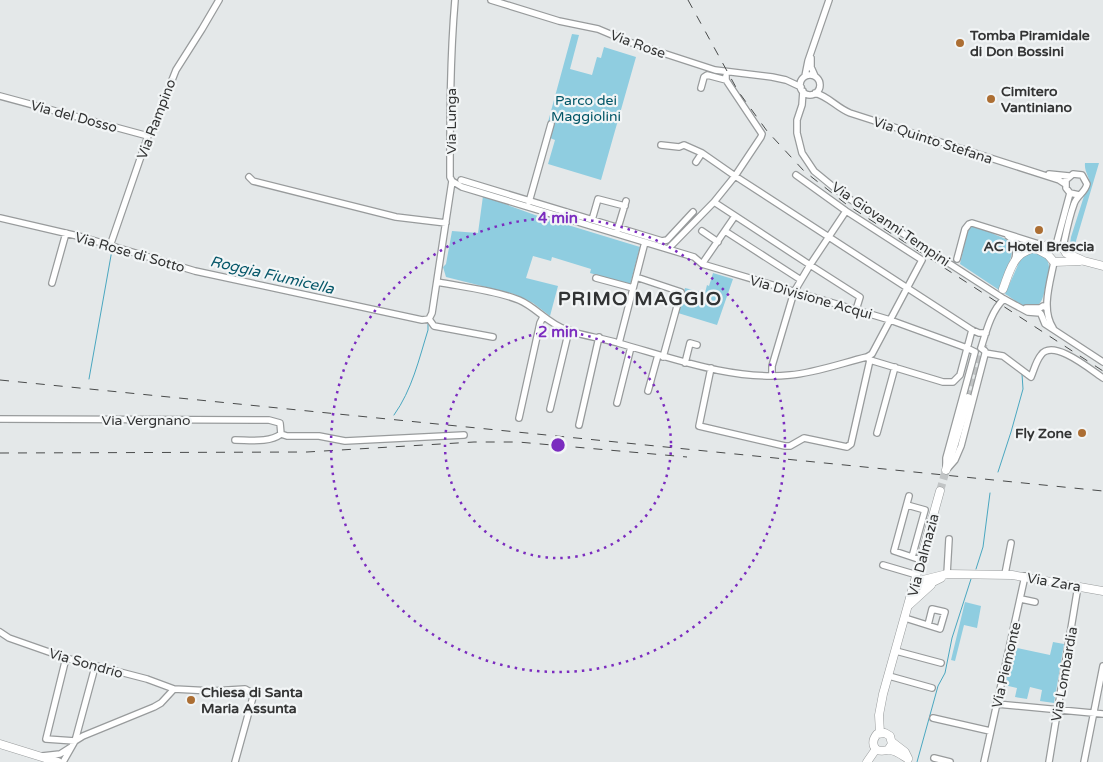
<svg xmlns="http://www.w3.org/2000/svg" width="1103" height="762" font-family="'Varela Round',sans-serif">
<style>
.green{fill:#8fcde0}
.lines{fill:none;stroke-linecap:round;stroke-linejoin:round}
.stream{stroke:#4aa7c0;stroke-width:1}
.secondary-tunnel{stroke:#c1c4c5;stroke-width:8;stroke-dasharray:8 4;stroke-linecap:butt}
.street-casing{stroke:#989b9c;stroke-width:8}
.secondary-casing{stroke:#989b9c;stroke-width:9}
.street{stroke:#fff;stroke-width:5.5}
.secondary{stroke:#fff;stroke-width:8}
.rail{stroke:#494b4b;stroke-width:1;stroke-dasharray:9 9;stroke-linecap:butt}
.ring{fill:none;stroke:#7b2cbf;stroke-width:2.5;stroke-dasharray:2.5 5}
.poi-dot{fill:#ac6e33;stroke:#f2f5f6;stroke-width:2}
.labels{text-anchor:middle;stroke-width:4.5;stroke-linejoin:round;paint-order:stroke}
.poi-label{font-size:14px;font-weight:bold;fill:#333434;stroke:#f2f5f6;text-anchor:start}
.street-label{font-size:14px;fill:#333434;stroke:#f2f5f6}
.park-label{font-size:14px;fill:#056;stroke:#f2f5f6}
.water-label{font-size:15px;font-style:italic;fill:#07586a;stroke:#f2f5f6}
.district-label{font-size:19px;font-weight:bold;letter-spacing:1px;fill:#323435;stroke:#f2f5f6}
.centre{fill:#7b2cbf;stroke:#f2f5f6;stroke-width:2.5}
.ring-label{font-size:15px;text-anchor:middle;font-weight:bold;fill:#7b2cbf;stroke:#f2f5f6;stroke-width:4.5;stroke-linejoin:round;paint-order:stroke}
</style>
<rect width="100%" height="100%" fill="#e4e8e9"/>
<path class="green" d="M 572,34 L 579,35 L 570,69 L 592,75 L 597,57 L 601,58 L 604,47 L 636,57 L 601,180 L 548,164 L 555,140 L 550,138 L 554,124 L 548,122 Z
M 1085,163 L 1099,163 L 1073,251 L 1070,244 L 1071,237 L 1084,196 L 1090,186 C 1090,177 1084,172 1085,163 Z
M 483,196 L 535,215 L 640,247 L 630,285 L 590,273 L 591,269 L 552,257 L 551,261 L 533,256 L 526,278 L 558,286 L 550,316 L 533,303 L 514,294 L 446,277 L 443,267 L 446,264 L 452,231 L 478,233 Z
M 971,226 C 980,227 988,231 996,235 C 1001,237 1007,239 1010,242 C 1017,251 1003,280 999,290 L 960,264 L 968,228 Z
M 1031,253 C 1055,254 1050,273 1045,289 C 1044,293 1043,299 1040,303 C 1037,306 1033,308 1029,307 C 1021,306 1012,298 1005,294 L 1022,256 Z
M 713,273 L 733,279 L 717,325 L 678,313 L 685,288 L 705,293 L 707,285 L 709,286 Z
M 965,602 L 981,606 L 977,628 L 964,625 L 955,661 L 951,660 Z
M 1053,642 L 1064,644 L 1054,703 L 1040,701 L 1042,690 L 1030,687 L 1027,699 L 1015,697 L 1017,688 L 1004,685 L 1012,647 L 1050,655 Z"/>
<g class="lines">
<path class="stream" d="M 190,267 L 259,282
M 89,379 L 112,250
M 394,415 C 412,390 419,359 428,330 L 428,324
M 998,472 L 1011,432 L 1023,389 L 1022,374
M 976,569 L 983,547 L 990,493
M 917,762 L 938,686 L 945,673 L 952,638 L 971,579"/>
<path class="secondary-tunnel" d="M 968,398 L 984,343
M 940,491 L 946,470"/>
<defs>
<path id="street" d="M 491,0 L 559,21 L 598,29 L 629,42 L 715,70 L 772,77 L 786,80 L 801,87
M 811,58 L 811,67 L 815,76
M800 85a10 10 0 1 1 20 0a10 10 0 1 1-20 0Z
M 805,76 L 808,61 L 829,0
M 701,88 L 704,77 L 707,75 L 726,80
M 803,91 L 802,105 L 797,120 L 797,133 L 802,153 L 814,171 L 842,194 L 1004,299 L 1028,312 L 1040,313
M 815,93 C 828,96 837,108 850,113 L 1059,180 L 1065,184
M 0,96 L 148,136
M 661,145 L 679,147 L 684,145 L 702,153 L 735,176 L 761,137 L 762,134 L 726,80 L 726,76
M 696,162 L 702,153
M 1049,174 L 1069,176
M 249,177 L 253,181 L 396,217 L 446,223
M 461,180 L 662,241 L 667,240 L 693,212
M 452,181 L 462,187 L 694,257 L 702,264 L 890,320 L 967,348 L 975,352
M 529,202 L 551,124
M 714,202 L 810,265 L 846,211
M 0,218 L 82,237 L 195,271 L 422,320 L 429,319
M 592,220 L 598,199 L 625,206
M 617,231 L 626,201
M 702,231 L 718,242
M 725,231 L 801,280
M 1008,236 C 1017,242 1017,250 1015,259
M 1056,245 L 1070,193
M 110,246 L 148,136 L 157,118 L 176,70 L 202,29 L 219,0
M 1063,247 C 1066,233 1069,217 1074,204 C 1077,195 1085,193 1087,184 L 1082,175 L 1073,174 L 1066,180 L 1066,188 L 1070,193 L 1079,195
M 668,249 L 714,202 L 735,176 L 972,330 L 979,333 L 986,333
M 957,259 L 965,229 L 969,224 L 972,223 L 1042,245
M 702,264 L 735,216
M 636,277 L 681,292 L 663,357
M 596,278 L 633,288
M 437,282 C 463,287 494,290 519,300 C 536,307 548,324 567,330 C 583,336 602,338 618,343 C 672,358 733,381 790,375 C 815,373 842,363 867,357 L 872,354 L 922,260 L 846,211 L 796,175
M 52,283 L 66,233
M 1026,308 L 1040,308 L 1043,306 L 1047,308
M 1041,314 L 1045,324 L 1103,362
M 429,319 L 432,313 L 452,181 L 450,177 C 450,118 450,59 455,0
M 429,319 L 434,326 L 493,337
M 1053,328 C 1041,309 1050,283 1054,262
M 619,343 L 645,242
M 981,348 C 986,332 991,311 1004,299
M 985,353 L 1003,356 L 1031,377 C 1034,370 1036,361 1041,355 C 1053,338 1091,370 1103,378
M 870,360 L 943,382 L 953,382 L 960,375 L 972,330
M 685,363 L 690,343 L 697,345
M 711,368 L 699,426 L 785,446 L 790,446 L 804,438 L 847,447 L 851,444 L 870,360 L 867,357
M 772,376 L 772,366 L 794,292 L 810,265 L 860,297 L 856,310
M 648,391 L 658,355
M 617,403 L 631,347
M 550,409 L 569,330
M 519,418 L 540,323 L 543,317
M 0,419 L 269,420 L 280,423 L 281,434 C 269,443 250,440 235,440
M 579,425 L 599,337
M 877,433 L 895,367
M 281,434 L 287,436 L 319,436 L 345,441 L 464,435
M 946,465 L 946,458 L 975,352
M 948,468 L 955,460 L 961,446 L 985,354 L 985,351 L 981,348
M 909,496 L 894,551 L 921,560
M 907,505 L 925,510 L 912,557
M 883,565 L 917,575
M 947,574 L 949,539
M 1005,574 L 1011,543
M 1021,599 L 1035,602
M 905,618 L 940,629 L 945,612 L 932,609 L 928,625
M 0,632 L 9,638 L 66,658 L 147,679 L 174,689
M 896,651 L 941,663
M 66,658 L 46,739 L 75,741 L 95,667
M 889,676 L 932,688
M 997,704 L 1103,714
M 933,718 L 990,731
M 42,756 L 60,754 L 71,747
M 934,758 L 950,762
M 63,762 L 75,741 L 83,736 L 154,707 L 161,703 L 174,689 L 212,691 L 245,689 L 252,693 L 253,697 L 235,762
M 984,762 L 1025,576
M 1049,762 L 1078,586
M 1084,762 L 1103,666"/>
<path id="secondary" d="M 1035,248 L 1048,255 L 1054,262 L 1080,261
M 1003,289 C 1007,279 1010,265 1018,257 C 1026,247 1061,238 1066,253 L 1084,261 L 1103,266
M 946,470 L 968,398
M 915,582 L 947,574 L 1012,575 L 1103,591
M 914,584 L 925,586 L 941,578
M 909,605 L 931,585
M 880,733 L 879,715 L 883,694 L 940,491
M 892,742 L 905,752 L 908,758
M 0,744 L 58,762
M 888,750 L 892,744 L 890,736 L 885,733 L 877,734 C 872,740 872,746 877,750 C 883,752 885,750 889,750 C 896,750 903,756 908,759
M 867,762 L 876,749"/>
</defs>
<use href="#street" class="street-casing"/>
<use href="#secondary" class="secondary-casing"/>
<use href="#street" class="street"/>
<use href="#secondary" class="secondary"/>
<path class="rail" d="M 688,0 L 738,91 L 767,131 L 804,171 L 846,204 L 1103,371
M 0,380 L 1103,491
M 0,453 L 307,452 L 474,442 L 518,442 L 687,457"/>
</g>
<g class="ring">
<circle cx="558" cy="445" r="113"/>
<circle cx="558" cy="445" r="227"/>
</g>
<g class="poi-dot">
<circle cx="960" cy="43" r="5"/>
<circle cx="991" cy="99" r="5"/>
<circle cx="1039" cy="230" r="5"/>
<circle cx="1082" cy="433" r="5"/>
<circle cx="191" cy="700" r="5"/>
</g>
<g class="labels">
<g class="poi-label">
<text x="970" y="40">Tomba Piramidale<tspan x="970" dy="16">di Don Bossini</tspan></text>
<text x="1001" y="96">Cimitero<tspan x="1001" dy="16">Vantiniano</tspan></text>
<text x="1039" y="251" text-anchor="middle">AC Hotel Brescia</text>
<text x="1072" y="438" text-anchor="end">Fly Zone</text>
<text x="201" y="697">Chiesa di Santa<tspan x="201" dy="16">Maria Assunta</tspan></text>
</g>
<g class="street-label">
<text transform="translate(638 44) rotate(20)" y="5">Via Rose</text>
<text transform="translate(74 116) rotate(15)" y="5">Via del Dosso</text>
<text transform="translate(156 119) rotate(-69)" y="5">Via Rampino</text>
<text transform="translate(451 121) rotate(-90)" y="5">Via Lunga</text>
<text transform="translate(933 140) rotate(18)" y="5">Via Quinto Stefana</text>
<text transform="translate(891 224) rotate(34)" y="5">Via Giovanni Tempini</text>
<text transform="translate(130 252) rotate(16)" y="5">Via Rose di Sotto</text>
<text transform="translate(811 297) rotate(16)" y="5">Via Divisione Acqui</text>
<text x="146" y="425">Via Vergnano</text>
<text transform="translate(923 555) rotate(-75)" y="5">Via Dalmazia</text>
<text transform="translate(1054 582) rotate(10)" y="5">Via Zara</text>
<text transform="translate(86 663) rotate(16)" y="5">Via Sondrio</text>
<text transform="translate(1006 665) rotate(-77)" y="5">Via Piemonte</text>
<text transform="translate(1064 674) rotate(-80)" y="5">Via Lombardia</text>
</g>
<g class="park-label">
<text x="586" y="105">Parco dei<tspan x="586" dy="16">Maggiolini</tspan></text>
</g>
<g class="water-label">
<text transform="translate(272 275) rotate(13)" y="5">Roggia Fiumicella</text>
</g>
<g class="district-label">
<text x="640" y="305">PRIMO MAGGIO</text>
</g>
</g>
<circle cx="558" cy="445" r="8" class="centre"/>
<g class="ring-label">
<text x="558" y="223">4 min</text>
<text x="558" y="337">2 min</text>
</g>
</svg>
